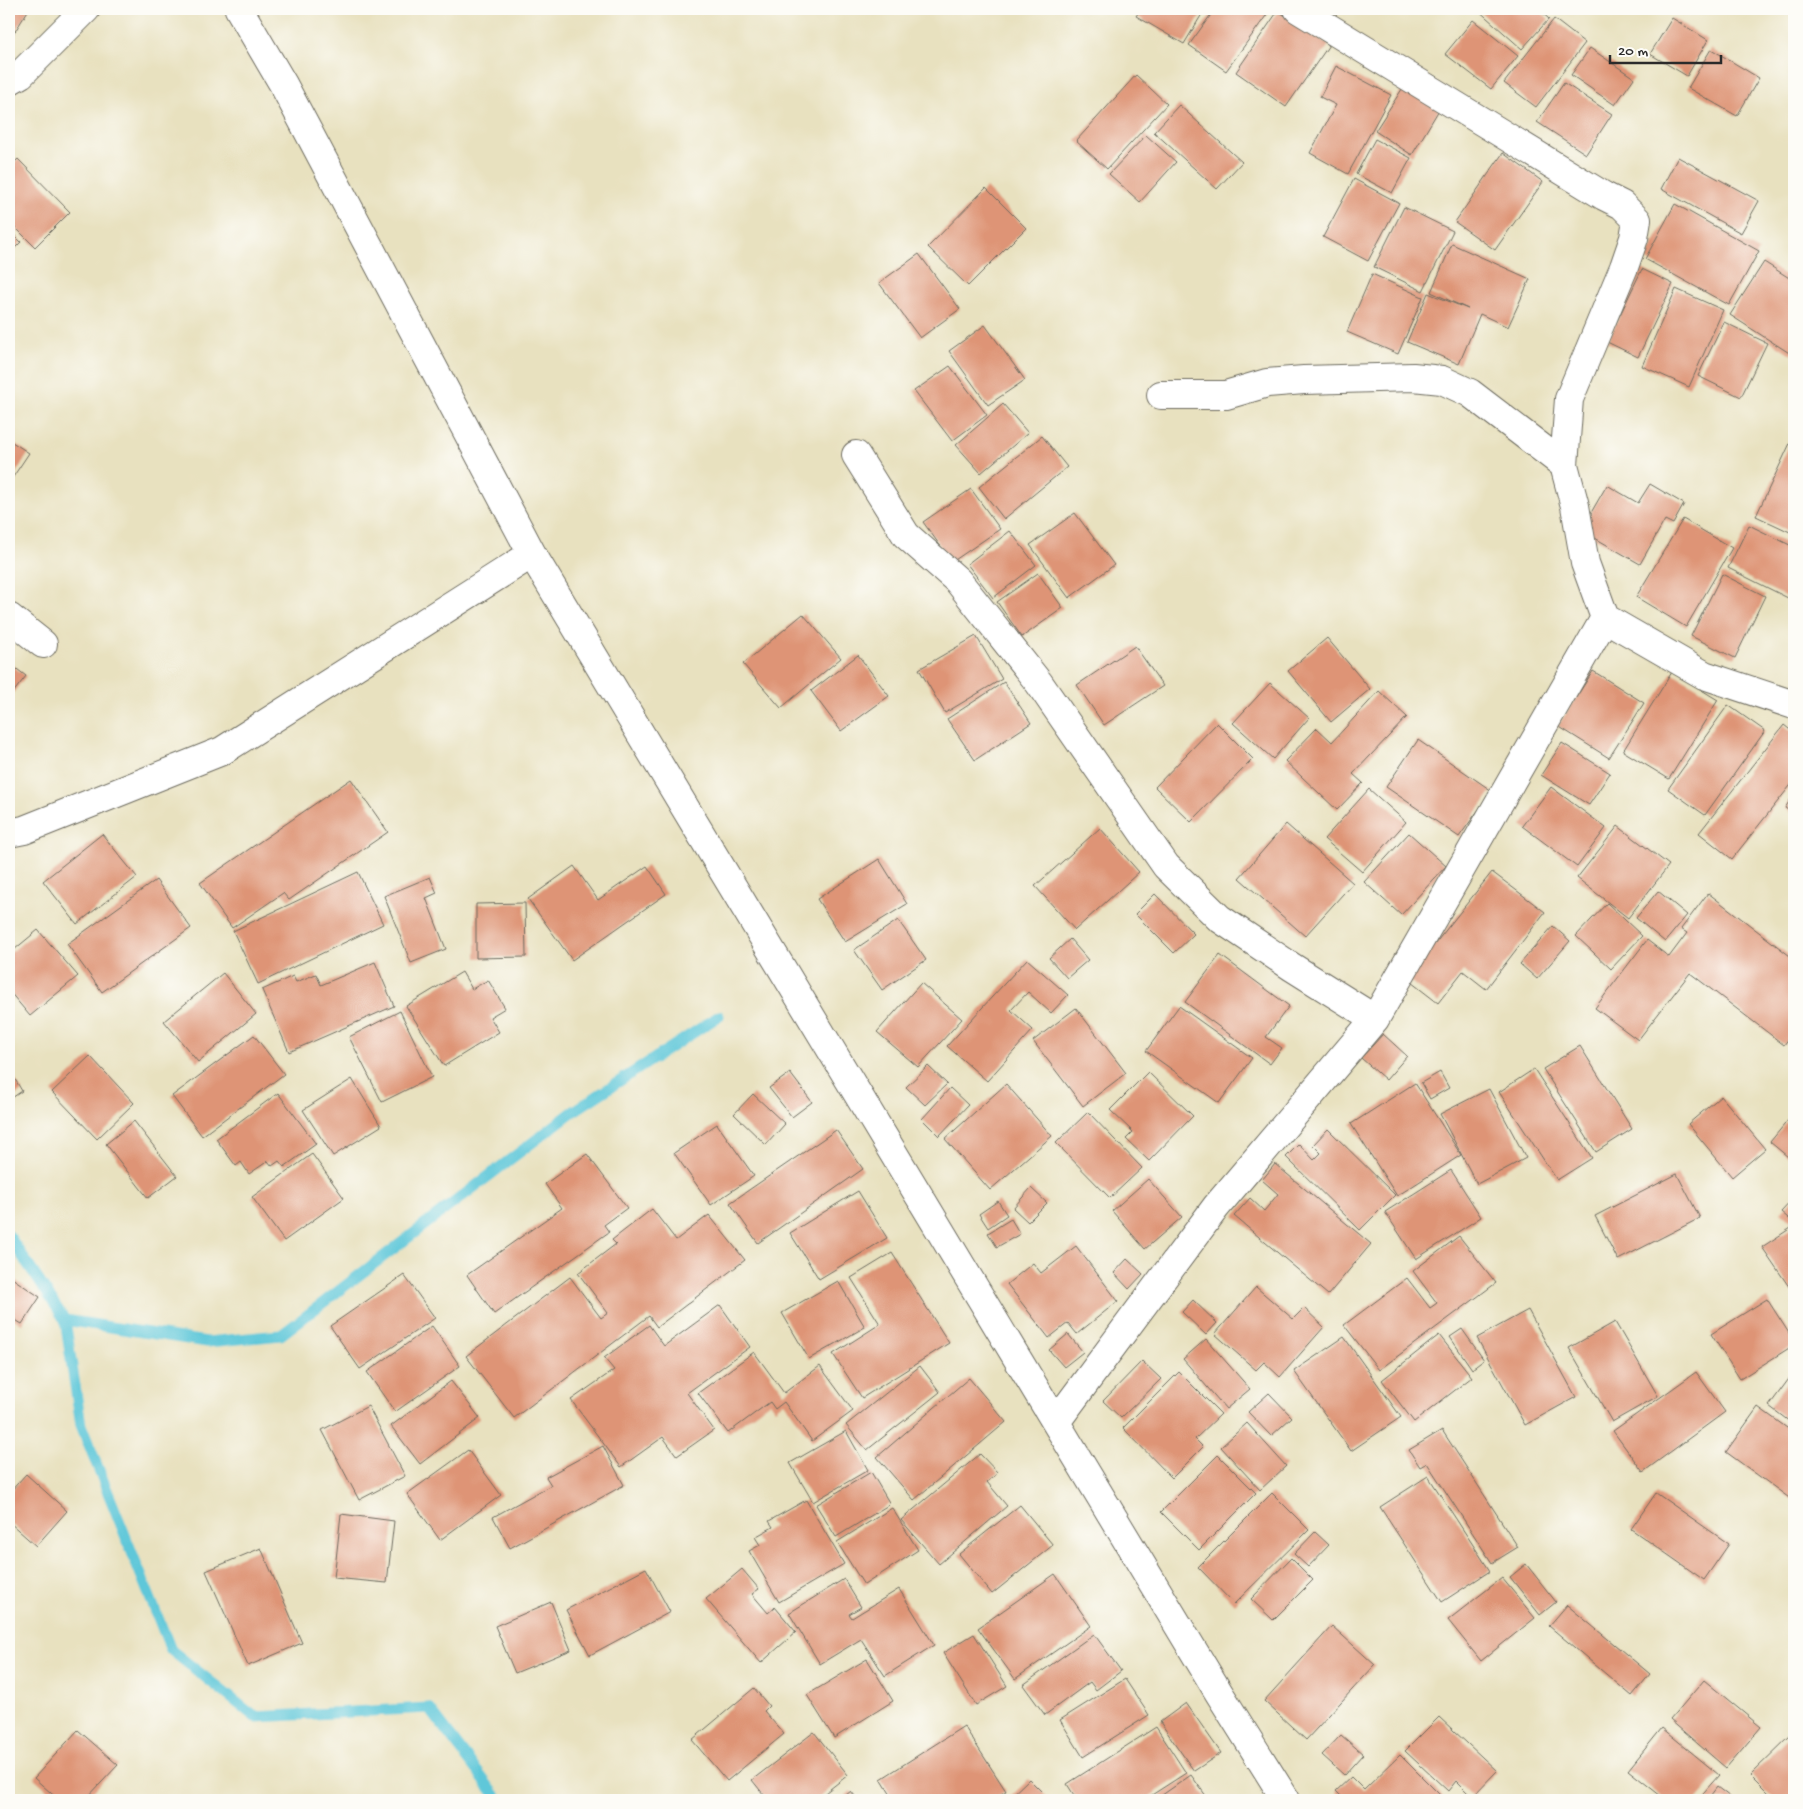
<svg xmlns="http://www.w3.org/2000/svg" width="1803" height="1809" font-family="'Gochi Hand',sans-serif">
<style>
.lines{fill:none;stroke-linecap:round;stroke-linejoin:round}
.stream{stroke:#5ec7d9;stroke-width:11}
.building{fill:#de9476}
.minor-casing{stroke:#6d6b5f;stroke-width:30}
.minor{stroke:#fff;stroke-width:28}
</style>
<rect width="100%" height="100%" fill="#fdfcf7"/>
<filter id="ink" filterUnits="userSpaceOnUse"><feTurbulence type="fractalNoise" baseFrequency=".02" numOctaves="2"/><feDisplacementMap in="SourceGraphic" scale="10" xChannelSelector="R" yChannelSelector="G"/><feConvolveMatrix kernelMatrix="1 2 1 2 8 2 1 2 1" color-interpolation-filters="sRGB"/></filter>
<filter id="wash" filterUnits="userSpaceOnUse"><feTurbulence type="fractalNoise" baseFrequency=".0096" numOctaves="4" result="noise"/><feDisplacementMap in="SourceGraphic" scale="20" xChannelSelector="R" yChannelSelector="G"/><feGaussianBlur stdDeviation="1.12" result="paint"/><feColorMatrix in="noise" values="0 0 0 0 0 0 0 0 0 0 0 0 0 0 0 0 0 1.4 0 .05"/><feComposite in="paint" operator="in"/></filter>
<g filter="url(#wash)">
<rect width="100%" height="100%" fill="#e8e1bf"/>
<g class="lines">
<path class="stream" d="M 9,1236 L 65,1320 L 81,1425 L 171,1650 L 255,1717 L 429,1708 L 499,1800
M 65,1320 L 207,1342 L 281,1335 L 571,1113 L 719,1016"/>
</g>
<g id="blocks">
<path class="building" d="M 9,9 L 29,9 L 9,41 Z
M 1141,9 L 1205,9 L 1184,44 L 1136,16 Z
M 1215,9 L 1271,9 L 1226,71 L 1189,45 Z
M 1477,9 L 1538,9 L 1549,19 L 1522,49 Z
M 1278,11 L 1329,45 L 1286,107 L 1236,72 Z
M 1672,18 L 1708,40 L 1687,76 L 1650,54 Z
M 1554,19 L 1585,43 L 1536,107 L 1504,83 Z
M 1473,20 L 1518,56 L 1491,89 L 1445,54 Z
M 1590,48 L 1634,78 L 1615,105 L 1571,75 Z
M 1711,49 L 1759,78 L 1737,116 L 1688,88 Z
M 1336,66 L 1391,95 L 1348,174 L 1310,153 L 1336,105 L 1320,97 Z
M 1136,75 L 1167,104 L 1107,169 L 1076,141 Z
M 1564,83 L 1612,114 L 1586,154 L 1537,122 Z
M 1404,86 L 1440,108 L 1412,155 L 1375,131 Z
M 1179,105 L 1242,162 L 1217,189 L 1154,132 Z
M 1146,135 L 1176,162 L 1140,202 L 1109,174 Z
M 1375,139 L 1411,158 L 1392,193 L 1356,174 Z
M 1503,153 L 1543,182 L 1495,250 L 1455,222 Z
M 1678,157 L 1759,201 L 1741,233 L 1661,189 Z
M 18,159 L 70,212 L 35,247 L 9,221 L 9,167 Z
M 1354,179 L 1399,203 L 1368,261 L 1323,237 Z
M 986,188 L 1026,228 L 968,286 L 928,247 Z
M 1675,204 L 1759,251 L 1729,305 L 1645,259 Z
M 1404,207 L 1453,231 L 1423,291 L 1374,267 Z
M 9,230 L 21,242 L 9,254 Z
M 1452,244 L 1530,279 L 1508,327 L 1480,314 L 1459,364 L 1407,342 L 1428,293 L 1468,309 L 1431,292 Z
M 919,254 L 960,309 L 920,338 L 879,283 Z
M 1764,262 L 1794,281 L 1794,356 L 1730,315 Z
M 1642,269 L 1673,284 L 1638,357 L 1607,342 Z
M 1372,274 L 1423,297 L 1398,354 L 1347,332 Z
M 1676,289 L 1723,310 L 1689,387 L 1642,366 Z
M 1724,322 L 1767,343 L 1741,397 L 1698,376 Z
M 985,325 L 1025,380 L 988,405 L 949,351 Z
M 950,366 L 987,415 L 952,441 L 914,391 Z
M 1003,404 L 1028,433 L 981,473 L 956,445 Z
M 1042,436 L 1067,467 L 1004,519 L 979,487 Z
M 1792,439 L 1794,440 L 1794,523 L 1790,532 L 1756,516 Z
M 9,440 L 29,453 L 9,483 Z
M 1650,484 L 1684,504 L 1673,524 L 1665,520 L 1640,564 L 1581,530 L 1607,485 L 1638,503 Z
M 971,489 L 1000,529 L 952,562 L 923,522 Z
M 1075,513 L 1114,565 L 1069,598 L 1030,545 Z
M 1683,519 L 1732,548 L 1686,627 L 1636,597 Z
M 1749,525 L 1794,547 L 1794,601 L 1728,568 Z
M 1010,531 L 1036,565 L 993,598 L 967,564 Z
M 1038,573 L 1063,608 L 1022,637 L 997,602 Z
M 1722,574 L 1765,596 L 1735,658 L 1691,636 Z
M 803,614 L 841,658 L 781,708 L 743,664 Z
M 976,636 L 1002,679 L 945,713 L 919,669 Z
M 1327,638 L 1370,689 L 1331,722 L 1288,671 Z
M 1135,646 L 1163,686 L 1104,725 L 1077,685 Z
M 858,655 L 889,696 L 841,731 L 811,691 Z
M 9,663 L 26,676 L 9,698 Z
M 1593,671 L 1644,703 L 1609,758 L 1558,726 Z
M 1672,672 L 1718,700 L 1669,779 L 1623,751 Z
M 1004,682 L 1031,723 L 975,760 L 947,719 Z
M 1270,683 L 1309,718 L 1273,759 L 1233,723 Z
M 1379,691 L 1407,717 L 1353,774 L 1363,783 L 1337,810 L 1285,761 L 1317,728 L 1332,742 Z
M 1728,705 L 1765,731 L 1705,815 L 1668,789 Z
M 1217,723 L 1253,759 L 1191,822 L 1155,787 Z
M 1784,725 L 1794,733 L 1794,781 L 1732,859 L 1699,833 Z
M 1418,740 L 1492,791 L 1459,837 L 1386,787 Z
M 1562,743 L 1610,773 L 1589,805 L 1541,775 Z
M 351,779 L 388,832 L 289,900 L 283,893 L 232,928 L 200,883 Z
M 1551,787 L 1606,828 L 1577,867 L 1522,826 Z
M 1369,789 L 1406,822 L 1362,872 L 1324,839 Z
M 1794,794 L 1794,814 L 1785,808 Z
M 1286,824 L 1353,883 L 1305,936 L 1239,878 Z
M 1618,826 L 1669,865 L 1628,918 L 1577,878 Z
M 1100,828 L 1139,872 L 1075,930 L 1035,886 Z
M 1409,833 L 1446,866 L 1401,915 L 1364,882 Z
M 102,834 L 137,877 L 77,924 L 43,881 Z
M 879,859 L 907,904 L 845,942 L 817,899 Z
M 574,866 L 598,900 L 647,866 L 666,894 L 572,960 L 528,899 Z
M 358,872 L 383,924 L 258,984 L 233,931 Z
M 1492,872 L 1545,912 L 1486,989 L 1463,971 L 1438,1003 L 1407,979 Z
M 430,877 L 437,893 L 426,898 L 446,949 L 411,963 L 384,896 Z
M 156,880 L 191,928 L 102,992 L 67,944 Z
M 1658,891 L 1687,915 L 1665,942 L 1636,918 Z
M 1708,893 L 1794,959 L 1794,1031 L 1784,1045 L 1690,973 L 1638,1040 L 1595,1008 L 1647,940 L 1669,957 L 1687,933 L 1681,929 Z
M 1155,894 L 1194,934 L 1174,953 L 1135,914 Z
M 525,903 L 526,957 L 476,958 L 476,904 Z
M 1607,903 L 1642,936 L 1611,969 L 1576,936 Z
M 898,920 L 926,960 L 882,990 L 854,950 Z
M 1553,926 L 1570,941 L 1537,979 L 1520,964 Z
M 38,930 L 78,976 L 30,1016 L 9,991 L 9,954 Z
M 1070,939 L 1088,960 L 1067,978 L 1049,958 Z
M 1220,955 L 1289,1006 L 1266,1037 L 1282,1048 L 1270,1064 L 1185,1002 Z
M 1027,959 L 1068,995 L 1051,1013 L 1028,992 L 1011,1010 L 1033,1030 L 987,1081 L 947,1046 Z
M 375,962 L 394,1006 L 289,1052 L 262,990 L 293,976 L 296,982 L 316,974 L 321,985 Z
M 462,972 L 472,989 L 488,980 L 505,1008 L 490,1017 L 499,1032 L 444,1066 L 406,1006 Z
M 223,973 L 256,1014 L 198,1062 L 164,1021 Z
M 921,983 L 962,1019 L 918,1067 L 877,1032 Z
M 1179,1006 L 1252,1058 L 1219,1103 L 1146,1051 Z
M 1076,1008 L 1126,1073 L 1083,1106 L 1033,1041 Z
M 400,1011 L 432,1077 L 382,1102 L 349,1037 Z
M 1383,1034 L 1407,1056 L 1386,1080 L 1361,1058 Z
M 254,1035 L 284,1074 L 202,1136 L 172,1096 Z
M 1580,1046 L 1632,1129 L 1596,1152 L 1543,1069 Z
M 90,1056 L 134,1103 L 97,1139 L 52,1092 Z
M 928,1066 L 947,1084 L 925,1105 L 906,1087 Z
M 9,1069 L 22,1091 L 9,1100 Z
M 1534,1069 L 1592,1158 L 1557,1180 L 1499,1092 Z
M 1148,1072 L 1193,1116 L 1149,1161 L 1126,1139 L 1133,1132 L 1110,1110 Z
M 1440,1072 L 1449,1088 L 1430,1099 L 1421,1083 Z
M 790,1073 L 812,1102 L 792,1117 L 769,1088 Z
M 352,1079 L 381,1126 L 333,1156 L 303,1110 Z
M 1415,1083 L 1461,1155 L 1397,1196 L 1351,1124 Z
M 1006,1084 L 1052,1136 L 990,1190 L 945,1139 Z
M 950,1088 L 968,1105 L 939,1136 L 922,1119 Z
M 1489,1089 L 1526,1158 L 1477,1184 L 1440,1114 Z
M 278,1093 L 316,1144 L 284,1167 L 279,1161 L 272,1166 L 268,1161 L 249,1174 L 241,1162 L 236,1166 L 216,1139 Z
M 753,1094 L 785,1124 L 766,1145 L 734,1114 Z
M 1721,1096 L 1765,1149 L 1732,1177 L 1688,1124 Z
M 1088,1112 L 1142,1168 L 1110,1198 L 1056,1143 Z
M 1794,1113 L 1794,1162 L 1770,1142 Z
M 134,1121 L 177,1176 L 148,1198 L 106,1144 Z
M 717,1124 L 754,1176 L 711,1205 L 674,1153 Z
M 1328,1129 L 1395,1195 L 1360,1230 L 1286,1157 L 1299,1144 L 1314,1160 L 1321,1153 L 1313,1145 Z
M 836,1130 L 863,1169 L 758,1243 L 730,1203 Z
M 312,1154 L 344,1198 L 284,1241 L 252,1197 Z
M 587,1154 L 627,1208 L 604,1225 L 609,1232 L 494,1314 L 467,1275 L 562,1208 L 545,1184 Z
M 1275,1164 L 1371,1244 L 1328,1295 L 1234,1216 L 1250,1198 L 1264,1211 L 1278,1194 L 1262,1180 Z
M 1451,1170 L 1481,1217 L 1416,1259 L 1385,1212 Z
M 1677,1174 L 1700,1218 L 1618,1260 L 1595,1216 Z
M 1148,1179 L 1182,1217 L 1145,1249 L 1112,1211 Z
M 1031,1188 L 1047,1203 L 1028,1222 L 1013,1208 Z
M 858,1191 L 887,1238 L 819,1279 L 790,1233 Z
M 1794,1198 L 1794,1223 L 1781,1212 Z
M 998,1201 L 1007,1215 L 988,1228 L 979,1214 Z
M 652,1209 L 676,1240 L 709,1215 L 745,1260 L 657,1327 L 649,1316 L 514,1418 L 466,1356 L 570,1277 L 601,1318 L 608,1313 L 578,1273 L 616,1244 L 612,1240 Z
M 1011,1219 L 1020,1234 L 997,1247 L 988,1233 Z
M 1794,1226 L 1794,1294 L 1762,1247 Z
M 1459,1236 L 1496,1283 L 1379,1370 L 1344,1325 L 1407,1278 L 1430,1308 L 1437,1303 L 1413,1271 Z
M 1076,1246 L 1118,1301 L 1077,1334 L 1068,1323 L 1049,1338 L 1007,1284 L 1033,1263 L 1041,1273 Z
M 892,1253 L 949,1343 L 862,1398 L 833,1354 L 880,1324 L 851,1278 Z
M 1127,1259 L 1143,1274 L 1129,1289 L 1114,1273 Z
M 404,1275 L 435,1318 L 360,1369 L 330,1326 Z
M 9,1276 L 40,1297 L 22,1324 L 9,1316 Z
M 838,1281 L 865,1327 L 809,1359 L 782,1313 Z
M 1256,1287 L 1293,1319 L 1304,1308 L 1324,1327 L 1280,1377 L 1264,1362 L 1256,1370 L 1215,1334 Z
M 1767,1299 L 1794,1341 L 1794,1345 L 1740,1379 L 1711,1334 Z
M 1193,1300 L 1217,1323 L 1206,1335 L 1182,1312 Z
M 720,1305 L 750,1347 L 687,1393 L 714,1430 L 677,1456 L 663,1437 L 621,1467 L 571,1400 L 614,1370 L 604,1358 L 649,1325 L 664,1346 Z
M 1528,1310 L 1576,1397 L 1525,1425 L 1477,1338 Z
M 1615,1322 L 1658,1396 L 1612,1422 L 1569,1348 Z
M 432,1326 L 460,1366 L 395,1412 L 367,1372 Z
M 1462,1329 L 1484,1360 L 1472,1369 L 1450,1337 Z
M 1068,1334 L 1083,1352 L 1064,1367 L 1049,1350 Z
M 1439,1335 L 1472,1377 L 1414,1422 L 1382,1380 Z
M 1344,1337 L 1401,1417 L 1351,1451 L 1294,1371 Z
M 1206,1339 L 1250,1389 L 1226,1409 L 1183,1359 Z
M 754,1352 L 784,1393 L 820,1366 L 853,1411 L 812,1441 L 784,1402 L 775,1409 L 770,1402 L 728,1433 L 698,1393 Z
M 1142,1361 L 1161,1379 L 1121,1418 L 1103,1401 Z
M 920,1366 L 940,1392 L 867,1450 L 846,1425 Z
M 1179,1372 L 1221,1414 L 1195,1439 L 1203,1447 L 1172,1478 L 1123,1428 Z
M 1696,1372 L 1725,1412 L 1643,1472 L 1613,1431 Z
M 1794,1372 L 1794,1425 L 1769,1406 Z
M 969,1378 L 1006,1422 L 914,1500 L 877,1457 Z
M 451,1381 L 480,1418 L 420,1464 L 391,1426 Z
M 1269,1393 L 1292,1417 L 1271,1436 L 1248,1412 Z
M 368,1406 L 405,1476 L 359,1500 L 322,1430 Z
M 1758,1407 L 1794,1433 L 1794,1498 L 1792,1500 L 1726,1452 Z
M 1247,1423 L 1286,1466 L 1260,1490 L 1221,1447 Z
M 1442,1430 L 1518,1547 L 1492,1563 L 1427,1463 L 1420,1467 L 1409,1450 Z
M 846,1431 L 868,1470 L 813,1502 L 790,1463 Z
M 603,1446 L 624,1485 L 510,1548 L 493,1517 L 551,1485 L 546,1477 Z
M 468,1450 L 501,1495 L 440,1540 L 407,1494 Z
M 980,1454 L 998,1473 L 987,1482 L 1007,1506 L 939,1564 L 901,1520 Z
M 1218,1455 L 1256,1493 L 1199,1550 L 1161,1512 Z
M 871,1472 L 890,1504 L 836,1537 L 816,1505 Z
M 26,1474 L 67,1511 L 36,1546 L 9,1522 L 9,1493 Z
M 1428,1476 L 1490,1571 L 1442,1602 L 1380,1507 Z
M 1272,1493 L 1309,1530 L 1234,1604 L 1198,1567 Z
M 1656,1493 L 1729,1544 L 1704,1580 L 1631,1529 Z
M 806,1500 L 844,1564 L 779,1602 L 749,1551 L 760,1545 L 755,1537 L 773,1527 L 769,1521 Z
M 1020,1505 L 1053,1545 L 992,1594 L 959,1554 Z
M 892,1508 L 918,1550 L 864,1585 L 837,1542 Z
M 341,1514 L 394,1521 L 387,1583 L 334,1578 Z
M 1315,1532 L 1329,1545 L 1308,1567 L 1294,1554 Z
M 261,1548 L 302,1643 L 248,1666 L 206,1571 Z
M 1291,1558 L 1313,1580 L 1273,1620 L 1251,1599 Z
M 1526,1564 L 1556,1602 L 1540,1615 L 1510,1577 Z
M 646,1568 L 670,1612 L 590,1655 L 566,1610 Z
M 742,1569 L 759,1589 L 752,1594 L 768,1613 L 775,1607 L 796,1632 L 761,1663 L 706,1599 Z
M 1055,1574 L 1091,1626 L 1015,1679 L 978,1628 Z
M 1502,1578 L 1535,1618 L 1481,1661 L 1448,1620 Z
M 844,1579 L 861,1607 L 849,1614 L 852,1618 L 899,1589 L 934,1645 L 885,1676 L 861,1639 L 820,1664 L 789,1613 Z
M 551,1602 L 571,1650 L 515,1673 L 495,1626 Z
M 1567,1605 L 1650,1674 L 1632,1696 L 1549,1626 Z
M 1332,1626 L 1375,1665 L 1306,1740 L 1264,1701 Z
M 974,1634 L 1007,1686 L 976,1705 L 943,1653 Z
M 1094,1634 L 1121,1671 L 1096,1690 L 1090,1682 L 1045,1715 L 1023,1685 Z
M 867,1659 L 893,1701 L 834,1738 L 807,1695 Z
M 1125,1679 L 1149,1715 L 1083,1757 L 1060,1720 Z
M 1704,1680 L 1761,1727 L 1726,1768 L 1670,1720 Z
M 754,1688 L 769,1706 L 764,1711 L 784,1734 L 727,1781 L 692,1740 Z
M 1186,1703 L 1221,1753 L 1194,1771 L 1160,1722 Z
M 1439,1717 L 1497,1771 L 1472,1797 L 1456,1781 L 1448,1791 L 1405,1751 Z
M 964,1726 L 1006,1791 L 991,1800 L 894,1800 L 881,1779 Z
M 1156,1727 L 1186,1773 L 1144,1800 L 1077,1800 L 1067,1784 Z
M 1662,1728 L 1719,1775 L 1697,1800 L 1666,1800 L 1628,1770 Z
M 78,1730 L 118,1765 L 85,1800 L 59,1800 L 34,1778 Z
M 814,1732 L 848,1775 L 816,1800 L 768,1800 L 752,1780 Z
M 1794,1732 L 1794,1798 L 1792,1800 L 1775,1800 L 1750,1775 Z
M 1341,1735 L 1363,1754 L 1344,1775 L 1322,1755 Z
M 1400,1755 L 1445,1800 L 1345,1800 L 1336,1791 L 1351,1777 L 1364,1790 Z
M 1191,1775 L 1209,1800 L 1155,1800 Z
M 1029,1779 L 1050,1800 L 1007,1800 Z
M 1717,1787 L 1734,1800 L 1707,1800 Z
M 851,1791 L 858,1800 L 840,1800 Z"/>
</g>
</g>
<g filter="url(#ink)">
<use href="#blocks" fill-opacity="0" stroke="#6d6b5f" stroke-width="1"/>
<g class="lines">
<defs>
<path id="minor" d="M 239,9 L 283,84 L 532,554 L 1219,1693 L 1286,1800
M 1298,9 L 1604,196 L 1622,205 L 1637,220 L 1634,238 L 1624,267 L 1569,399 L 1564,465 L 1575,506 L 1585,563 L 1605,618 L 1704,675 L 1794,705
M 9,81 L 21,74 L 86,9
M 1161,395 L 1226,395 L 1267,383 L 1304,380 L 1413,377 L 1442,380 L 1470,393 L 1564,465
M 856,455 L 906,535 L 958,581 L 1039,683 L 1166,866 L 1219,918 L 1292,967 L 1375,1019
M 9,617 L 43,644
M 9,833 L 24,830 L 222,751 L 532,554
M 1056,1422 L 1216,1207 L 1375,1019 L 1605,618"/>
</defs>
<use href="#minor" class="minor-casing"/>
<use href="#minor" class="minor"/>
</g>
</g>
<rect width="1803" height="1809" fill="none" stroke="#fdfcf7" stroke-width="30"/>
<path d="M1610 55v8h111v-8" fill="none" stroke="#2b2b2b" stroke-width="2.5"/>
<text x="1618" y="55" font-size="15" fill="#2b2b2b" stroke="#fdfcf7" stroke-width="4" paint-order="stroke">20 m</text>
</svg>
